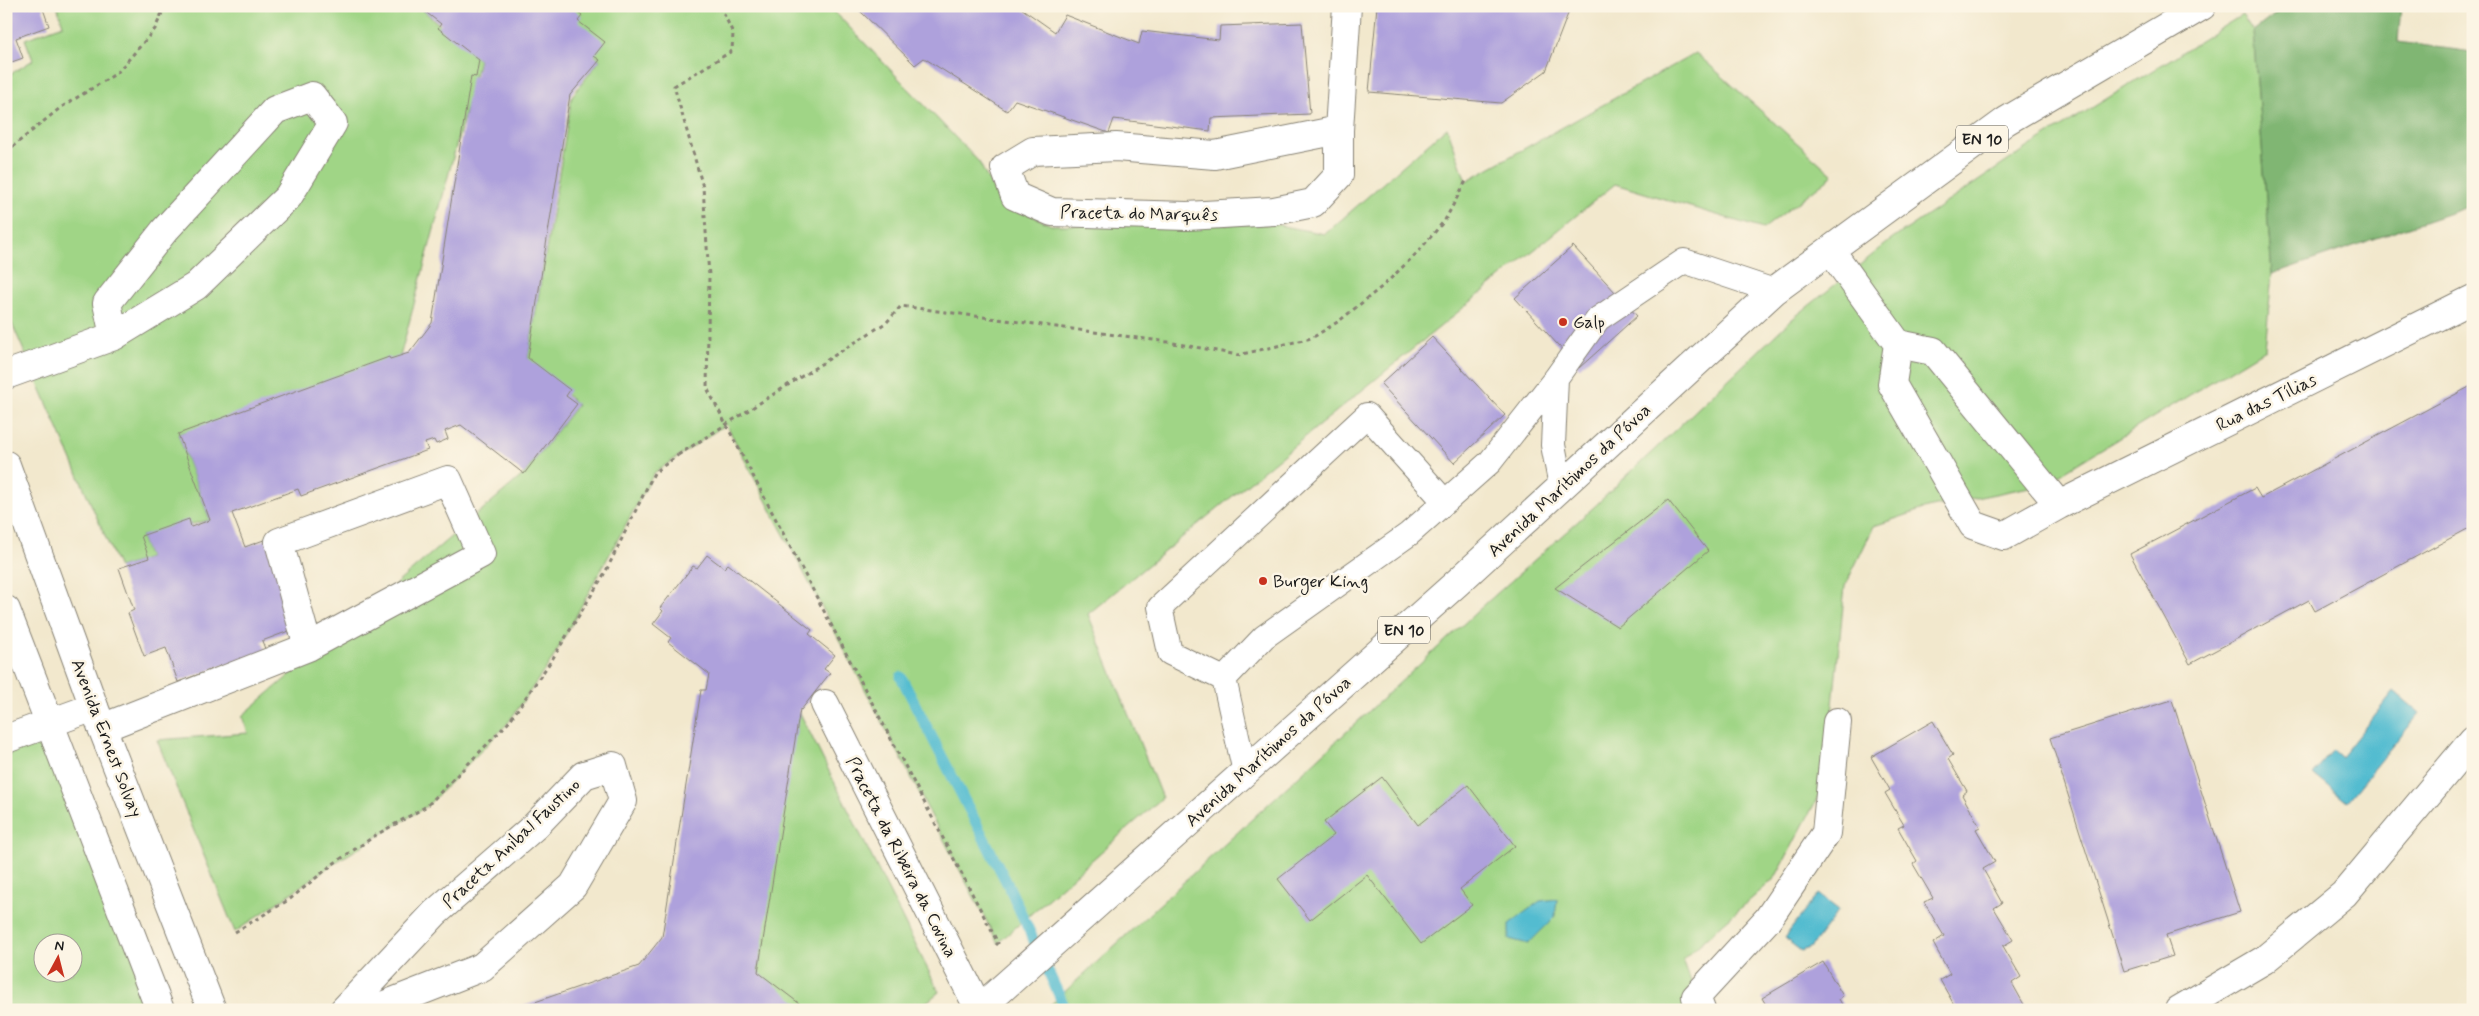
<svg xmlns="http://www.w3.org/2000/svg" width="2479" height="1016" font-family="Mynerve,sans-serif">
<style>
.green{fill:#a0d586;stroke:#5e7851;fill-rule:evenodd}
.forest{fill:#80b673;stroke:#4e6948}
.water{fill:#53bcd0;stroke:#386c76}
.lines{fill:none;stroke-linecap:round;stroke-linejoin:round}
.stream{stroke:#53bcd0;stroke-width:11}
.building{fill:#aea1dc}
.lane-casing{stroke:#878274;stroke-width:26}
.street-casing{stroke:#878274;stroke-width:30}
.secondary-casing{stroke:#878274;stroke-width:30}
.primary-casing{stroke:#878274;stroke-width:30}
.path{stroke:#878274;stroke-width:3;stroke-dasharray:4 4;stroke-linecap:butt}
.lane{stroke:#fff;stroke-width:24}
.street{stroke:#fff;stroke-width:28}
.secondary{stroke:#fff;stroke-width:28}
.primary{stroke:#fff;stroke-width:28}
.path-bridge{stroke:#878274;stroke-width:3;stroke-dasharray:4 4;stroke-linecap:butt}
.poi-dot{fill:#c8321e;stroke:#fcf5e5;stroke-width:2}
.labels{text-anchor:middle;stroke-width:5;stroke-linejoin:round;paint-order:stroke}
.shield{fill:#fcf5e5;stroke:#5f5d58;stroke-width:1}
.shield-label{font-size:16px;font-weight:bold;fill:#1c1c1c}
.street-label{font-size:18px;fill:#1c1c1c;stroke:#fcf5e5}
.poi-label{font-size:18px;fill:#1c1c1c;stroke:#fcf5e5;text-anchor:start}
</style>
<rect width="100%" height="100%" fill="#fcf5e5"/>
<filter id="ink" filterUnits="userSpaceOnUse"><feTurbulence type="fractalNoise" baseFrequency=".02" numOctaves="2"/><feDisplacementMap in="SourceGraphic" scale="10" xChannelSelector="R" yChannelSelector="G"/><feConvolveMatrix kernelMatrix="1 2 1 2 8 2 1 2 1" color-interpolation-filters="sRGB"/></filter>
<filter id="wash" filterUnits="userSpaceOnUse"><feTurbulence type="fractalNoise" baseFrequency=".0096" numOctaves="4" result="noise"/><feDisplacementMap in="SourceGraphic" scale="20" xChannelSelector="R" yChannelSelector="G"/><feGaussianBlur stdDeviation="1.12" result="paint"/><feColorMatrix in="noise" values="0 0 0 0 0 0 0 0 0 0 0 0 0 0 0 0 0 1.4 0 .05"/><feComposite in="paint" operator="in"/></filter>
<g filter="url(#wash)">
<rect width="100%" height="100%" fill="#f2e8cd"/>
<path class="green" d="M 57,6 L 426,6 L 423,10 L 479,60 L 397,368 L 178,434 L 210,520 L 141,536 L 149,558 L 119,568 L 6,310 L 6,77 L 33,60 L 25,39 L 63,25 Z
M 544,6 L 829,6 L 979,162 L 998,199 L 1051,225 L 1273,224 L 1325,234 L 1447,127 L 1466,181 L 1696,53 L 1833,175 L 1763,229 L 1615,184 L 1088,614 L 1162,798 L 998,943 L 726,424 L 654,473 L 553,658 L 508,723 L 427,806 L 333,864 L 235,932 L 157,740 L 248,733 L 242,716 L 524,474 L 577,405 L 528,358 L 572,96 L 600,60 Z
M 2242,15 L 2253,31 L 2272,274 L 2265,349 L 2044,484 L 1927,508 L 1874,526 L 1845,586 L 1825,784 L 1775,878 L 1683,959 L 1701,1010 L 1045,1010 L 1483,606 L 1595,506 L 1791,320 L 1891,240 L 2027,148 Z
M 796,705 L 939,992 L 917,1010 L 802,1010 L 758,972 Z
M 51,723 L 160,1010 L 6,1010 L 6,742 ZM 42,944 L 72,944 L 72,974 L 42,974 Z"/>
<path class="forest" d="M 2286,6 L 2401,6 L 2398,42 L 2473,52 L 2473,205 L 2272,274 L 2253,31 Z"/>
<path class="water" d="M 2394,691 L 2420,713 L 2347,802 L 2313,774 L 2333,750 L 2341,757 Z
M 1818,894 L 1839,910 L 1811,947 L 1801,951 L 1784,938 Z
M 1557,899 L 1555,917 L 1528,944 L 1509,939 L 1509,924 L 1540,901 Z"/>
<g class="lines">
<path class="stream" d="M 901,677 L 1008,885 L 1066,1010"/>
</g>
<g id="blocks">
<path class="building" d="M 6,6 L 42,6 L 49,26 L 16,38 L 23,58 L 6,64 Z
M 426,6 L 570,6 L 582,16 L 578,21 L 605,42 L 594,56 L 600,60 L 570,95 L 528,358 L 570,390 L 566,396 L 577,404 L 524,474 L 461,425 L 445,431 L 448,439 L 436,444 L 434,440 L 425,443 L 428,450 L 301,496 L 298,489 L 232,513 L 245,547 L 269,538 L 294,629 L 262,641 L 269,659 L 221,666 L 178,682 L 166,648 L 144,656 L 128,613 L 134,610 L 119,568 L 149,558 L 141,536 L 189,519 L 191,527 L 210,520 L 178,434 L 389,357 L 390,359 L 409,353 L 432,323 L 471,76 L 476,77 L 479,60 L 438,28 L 441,24 L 423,10 Z
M 855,6 L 1018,6 L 1055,32 L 1065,15 L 1139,44 L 1142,31 L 1219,40 L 1220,26 L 1302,23 L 1310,114 L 1211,118 L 1210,131 L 1114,119 L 1109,133 L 1015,100 L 1007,111 L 924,58 L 915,65 Z
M 1377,6 L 1571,6 L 1546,71 L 1501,103 L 1369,92 Z
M 1573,246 L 1637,316 L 1579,368 L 1515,298 Z
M 1432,337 L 1505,415 L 1454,463 L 1381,384 Z
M 2473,385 L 2473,526 L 2315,611 L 2309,600 L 2190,664 L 2130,554 L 2255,488 L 2261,498 Z
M 1668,500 L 1708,551 L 1618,627 L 1555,588 Z
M 707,555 L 724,568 L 728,564 L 812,630 L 809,634 L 835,655 L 824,669 L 830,673 L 801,710 L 800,709 L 758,972 L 800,1004 L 796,1010 L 512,1010 L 639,966 L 662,937 L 701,690 L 706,690 L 709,674 L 668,642 L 671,638 L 653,624 L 663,611 L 660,608 L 693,566 L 697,568 Z
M 2172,700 L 2240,912 L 2166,935 L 2173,956 L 2124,971 L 2050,738 Z
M 1933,721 L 1953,755 L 1948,759 L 1967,791 L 1962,795 L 1980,827 L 1976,829 L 1995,862 L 1983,869 L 2002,903 L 1994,908 L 2013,940 L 2003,946 L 2021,977 L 2012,983 L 2027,1010 L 1957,1010 L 1940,980 L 1950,974 L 1933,943 L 1944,936 L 1924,902 L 1933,898 L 1913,864 L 1917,861 L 1898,828 L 1904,825 L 1885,793 L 1890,790 L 1871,757 Z
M 1382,777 L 1418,825 L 1468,785 L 1515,846 L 1460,889 L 1472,905 L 1421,944 L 1367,875 L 1310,920 L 1278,879 L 1334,835 L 1324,822 Z
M 1823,962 L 1843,996 L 1839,999 L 1845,1010 L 1769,1010 L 1762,998 Z"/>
</g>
</g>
<g filter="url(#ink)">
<use href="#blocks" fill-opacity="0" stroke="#878274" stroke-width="1"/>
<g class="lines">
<defs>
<path id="lane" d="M 1556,378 L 1553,445 L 1561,486
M 1224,679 L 1170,653 L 1160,607 L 1367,415 L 1445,502
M 1245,772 L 1224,679 L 1264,637 L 1409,534 L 1490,462 L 1556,378 L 1598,319 L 1684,261 L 1774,291"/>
<path id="street" d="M 1339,130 L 1215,155 L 1116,147 L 1033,151 L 1005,168 L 1015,196 L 1052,212 L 1187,216 L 1274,211 L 1313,203 L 1339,175 L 1339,130 L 1347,6
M 1831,251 L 1898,344 L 1933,351 L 2059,505
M 1898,344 L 1892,384 L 1973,525 L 2004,536 L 2059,505 L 2473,299
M 6,375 L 114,336 L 196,286 L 288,197 L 333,123 L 312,96 L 275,110 L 164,231 L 107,303 L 114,336
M 825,704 L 979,1009
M 102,728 L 308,647 L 481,554 L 448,480 L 279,542 L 308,647
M 6,739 L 94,707
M 344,1010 L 435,913 L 535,826 L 584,775 L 613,766 L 623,801 L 573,886 L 482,967 L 372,1010
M 1701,1010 L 1696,997 L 1768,919 L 1826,833 L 1837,722
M 2179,1010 L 2264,960 L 2344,894 L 2473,740"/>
<path id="secondary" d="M 6,465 L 94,707 L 212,1010
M 6,610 L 160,1010"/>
<path id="primary" d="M 978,1010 L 1458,582 L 1774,291 L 2006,121 L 2202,6"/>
</defs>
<use href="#lane" class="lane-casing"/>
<use href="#street" class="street-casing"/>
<use href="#secondary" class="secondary-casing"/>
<use href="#primary" class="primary-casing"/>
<path class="path" d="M 720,6 L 733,33 L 732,51 L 674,86 L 703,187 L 709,276 L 707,388 L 998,943 L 996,945
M 6,152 L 60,108 L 117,73 L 155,29 L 165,6
M 887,322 L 901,306 L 1168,342 L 1238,355 L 1312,338 L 1339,321 L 1384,285 L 1418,252 L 1445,220 L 1466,181
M 235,932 L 290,899 L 333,864 L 376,835 L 427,806 L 508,723 L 553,658 L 606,571 L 654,473 L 678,455"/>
<use href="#lane" class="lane"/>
<use href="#street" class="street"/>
<use href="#secondary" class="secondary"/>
<use href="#primary" class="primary"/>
<path class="path-bridge" d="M 678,455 L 887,322"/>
</g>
</g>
<g class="poi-dot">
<circle cx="1563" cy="322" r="5"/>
<circle cx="1263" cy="581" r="5"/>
</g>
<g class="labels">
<g class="shield">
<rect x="1956" y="125.5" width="52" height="27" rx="4"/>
<rect x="1378" y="616.5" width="52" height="27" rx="4"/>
</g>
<g class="shield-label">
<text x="1982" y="145">EN 10</text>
<text x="1404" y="636">EN 10</text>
</g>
<g class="street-label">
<text transform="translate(1139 213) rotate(1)" y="6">Praceta do Marquês</text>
<text transform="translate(2266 402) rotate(-26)" y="6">Rua das Tílias</text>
<text transform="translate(1569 480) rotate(-43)" y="6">Avenida Marítimos da Póvoa</text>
<text transform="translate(107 738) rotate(69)" y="6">Avenida Ernest Solvay</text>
<text transform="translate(1268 751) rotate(-42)" y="6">Avenida Marítimos da Póvoa</text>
<text transform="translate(511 843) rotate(-43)" y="6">Praceta Anibal Faustino</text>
<text transform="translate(902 857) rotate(63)" y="6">Praceta da Ribeira da Covina</text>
</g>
<g class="poi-label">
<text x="1573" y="328">Galp</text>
<text x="1273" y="587">Burger King</text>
</g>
</g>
<rect width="2479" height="1016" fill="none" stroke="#fcf5e5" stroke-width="25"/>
<g transform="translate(58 958) rotate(7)"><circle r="24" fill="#fcf5e5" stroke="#a29e95"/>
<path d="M0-4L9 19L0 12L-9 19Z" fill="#c8321e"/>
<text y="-8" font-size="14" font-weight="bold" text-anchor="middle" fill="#1c1c1c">N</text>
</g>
</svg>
